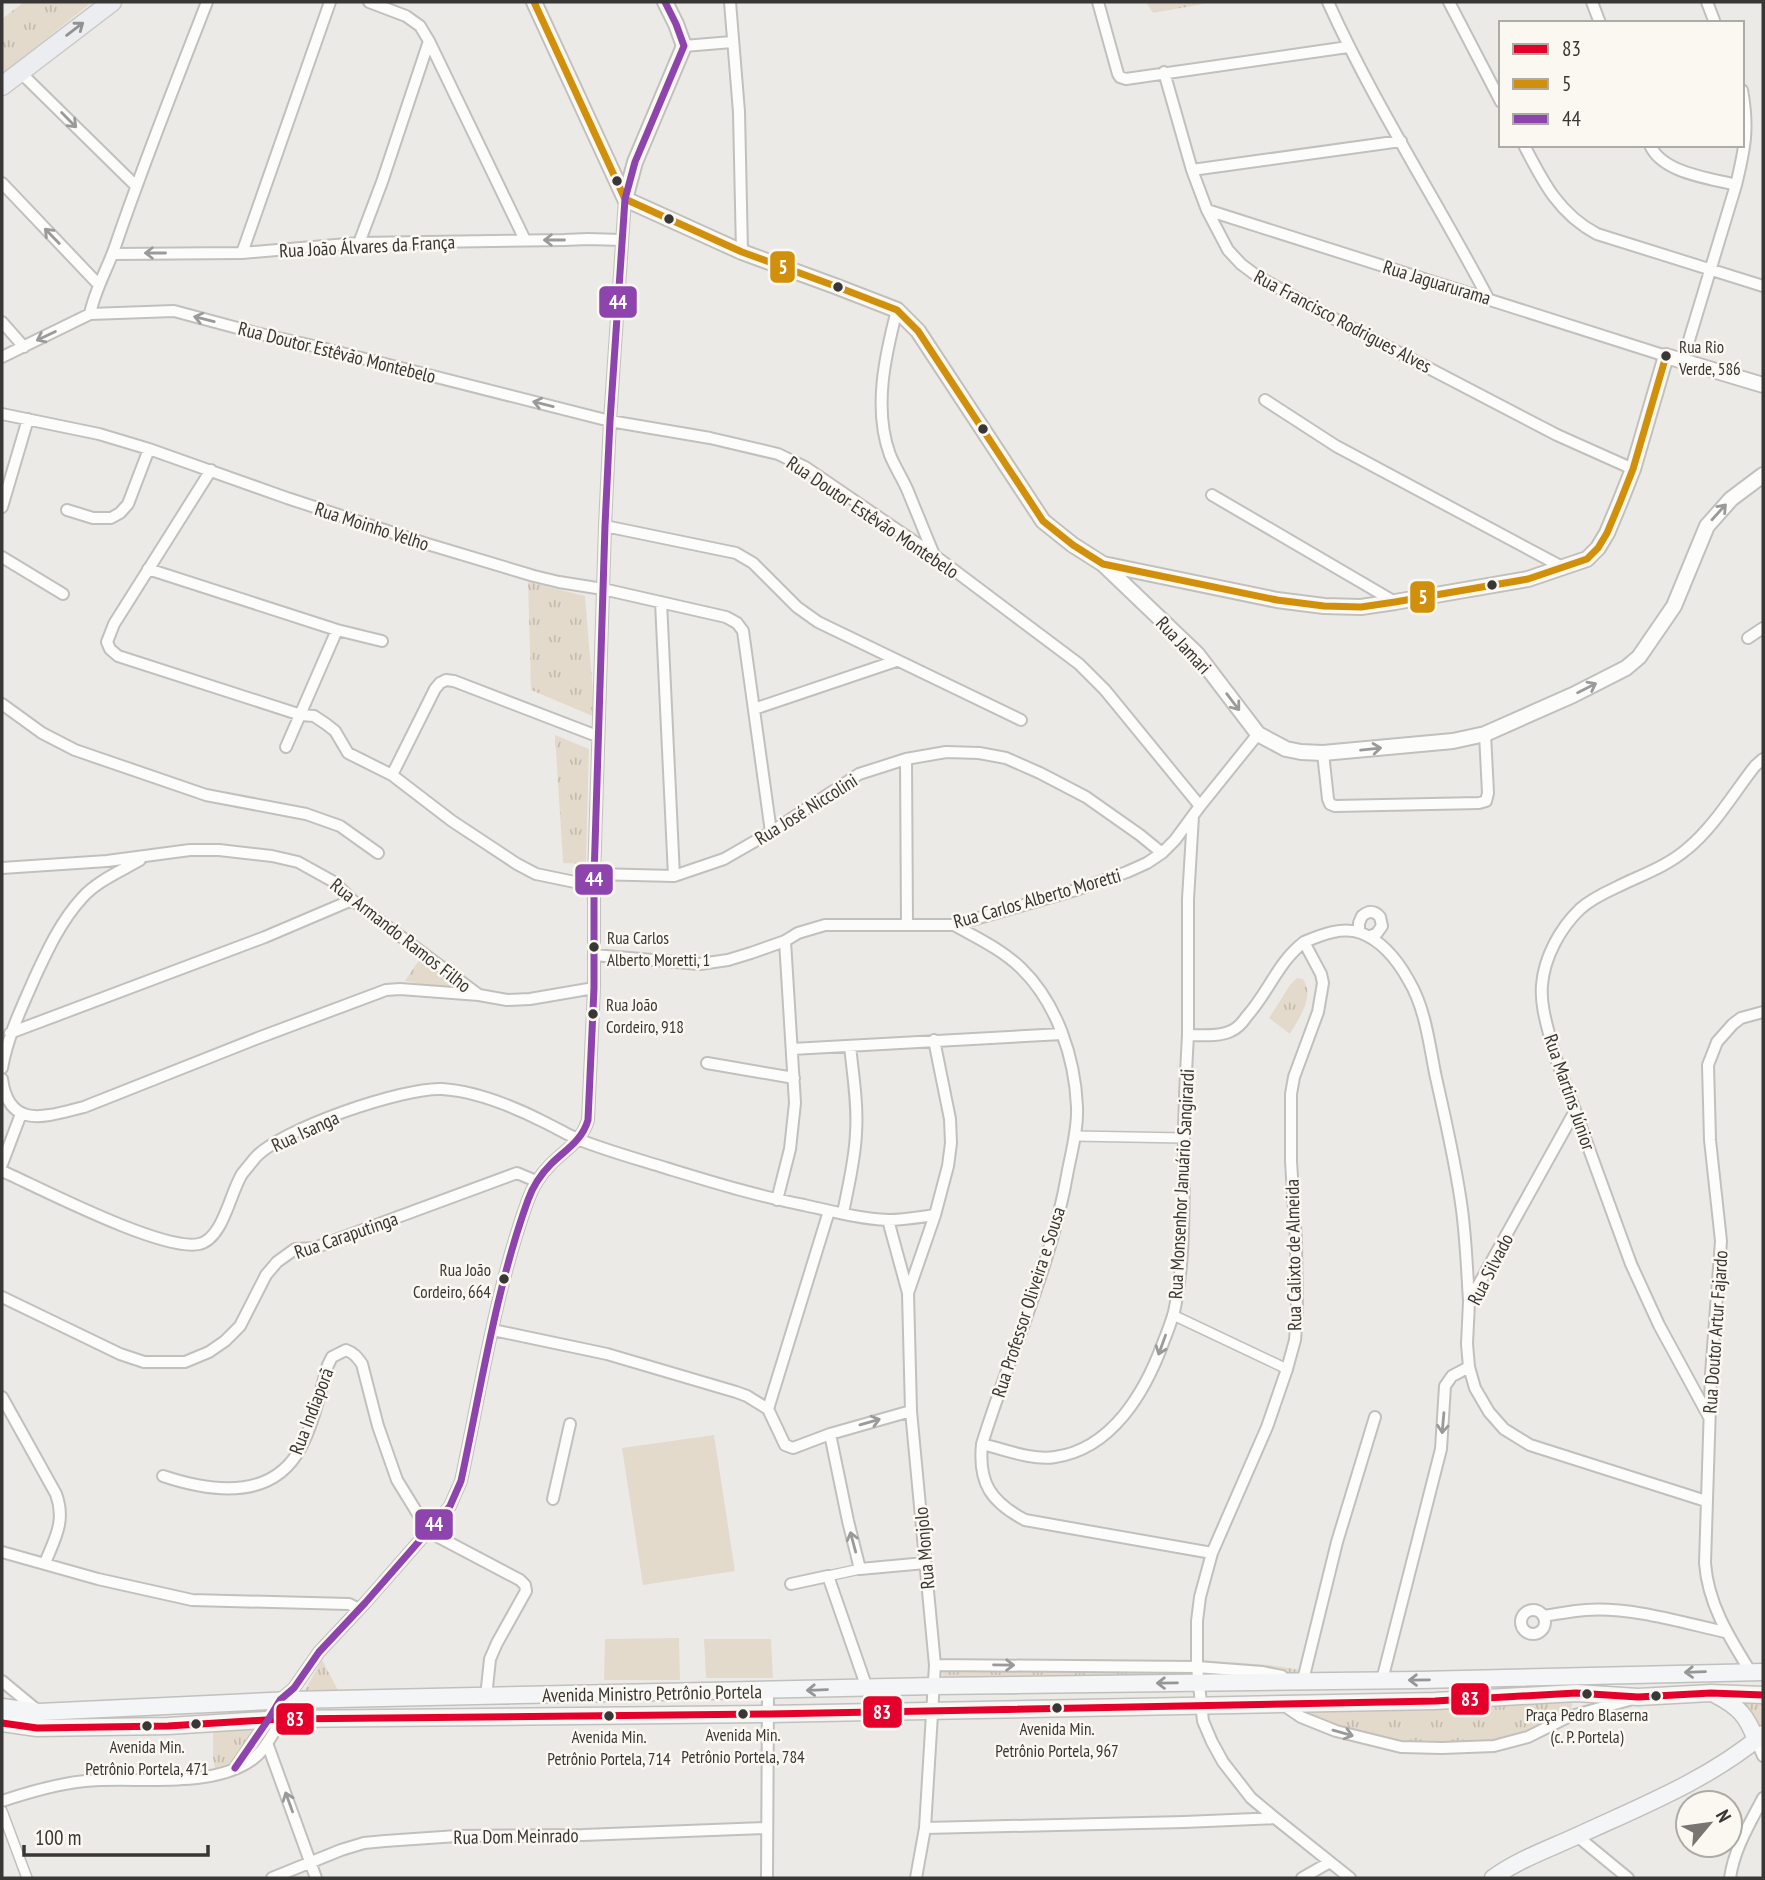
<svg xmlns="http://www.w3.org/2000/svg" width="1765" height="1880" font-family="'PT Sans Narrow',sans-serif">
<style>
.grass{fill:url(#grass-tufts)}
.pitch{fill:#e4dacb}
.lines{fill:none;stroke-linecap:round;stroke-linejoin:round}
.pedestrian-casing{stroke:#c1c0bd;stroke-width:12}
.minor-casing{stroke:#c1c0bd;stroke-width:14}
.tertiary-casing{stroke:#c1c0bd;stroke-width:18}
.secondary-casing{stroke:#c1c0bd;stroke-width:19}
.primary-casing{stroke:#c9c8c6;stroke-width:21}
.pedestrian{stroke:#fcfcfb;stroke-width:9}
.minor{stroke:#fcfcfb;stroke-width:10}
.tertiary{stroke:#fcfcfb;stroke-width:14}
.secondary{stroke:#f4f5f6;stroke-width:16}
.primary{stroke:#ebedf1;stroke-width:18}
.bus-1-casing{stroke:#fbf8f2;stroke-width:12}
.bus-2-casing{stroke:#fbf8f2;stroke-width:12}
.bus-3-casing{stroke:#fbf8f2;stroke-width:12}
.bus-1{stroke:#e4002b;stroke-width:7}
.bus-2{stroke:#d1900b;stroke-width:7}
.bus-3{stroke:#8e44ad;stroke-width:7}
.oneway{stroke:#929293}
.oneway2{stroke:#9a9a98}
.oneway3{stroke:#969696}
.bus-dot{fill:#393735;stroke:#fbf8f2;stroke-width:2.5}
.labels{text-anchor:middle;stroke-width:5;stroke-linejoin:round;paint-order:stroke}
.bus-label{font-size:17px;fill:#393735;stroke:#fbf8f2}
.street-label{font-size:19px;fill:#393735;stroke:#fbf8f2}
.line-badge{stroke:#fbf8f2;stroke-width:2.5}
.badge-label{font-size:19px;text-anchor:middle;font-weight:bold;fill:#fff}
</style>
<defs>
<pattern id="grass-tufts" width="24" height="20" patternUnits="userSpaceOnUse" patternTransform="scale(1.75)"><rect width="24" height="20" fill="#e4dacb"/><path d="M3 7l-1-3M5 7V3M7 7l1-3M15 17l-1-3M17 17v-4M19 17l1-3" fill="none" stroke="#c4bcaf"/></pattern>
</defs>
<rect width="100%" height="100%" fill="#eceae7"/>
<path class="grass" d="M 24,2 L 92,2 L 2,74 L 2,19 Z
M 1146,2 L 1214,2 L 1153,13 Z
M 528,582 L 585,596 L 595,717 L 531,690 Z
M 555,735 L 589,749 L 586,864 L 563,863 Z
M 419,960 L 456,985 L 441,987 L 405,981 Z
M 1297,978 L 1303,979 C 1315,997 1299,1018 1290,1034 L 1269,1018 L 1290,985 Z
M 322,1660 L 340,1694 L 304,1692 Z
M 1199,1660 L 1270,1665 L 1301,1670 L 1303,1680 L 945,1687 L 941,1665 Z
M 1576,1693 L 1568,1717 L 1494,1746 L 1377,1742 L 1282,1704 Z
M 1711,1693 L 1763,1695 L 1763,1734 Z
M 268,1720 L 233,1765 L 216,1774 L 213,1758 L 213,1722 Z"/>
<path class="pitch" d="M 714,1435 L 735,1571 L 643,1585 L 622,1448 Z
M 679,1638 L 680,1680 L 604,1680 L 605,1639 Z
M 704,1639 L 771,1639 L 773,1678 L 706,1678 Z"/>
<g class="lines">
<defs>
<path id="pedestrian" d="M 1075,1136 L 1184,1138
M 1173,1315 L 1287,1369
M 828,1576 L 860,1569
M 2,1811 L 27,1878"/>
<path id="minor" d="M 369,2 L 406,16 L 420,26 L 429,41 L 525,240
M 730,2 L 739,112 L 742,252
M 1098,2 L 1118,74 L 1120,77 L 1126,79 L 1348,47
M 1328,2 C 1374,104 1436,199 1488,298
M 1449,2 L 1501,102
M 1592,2 L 1600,23
M 1707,2 L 1715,23
M 684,46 L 732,42
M 20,72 L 136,186
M 1164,72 L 1192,170 L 1207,210 L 1228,250 L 1241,264 L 1257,276 L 1325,314 L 1557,435 L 1633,469
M 1524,145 C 1543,182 1559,214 1597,234 L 1763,286
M 1650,145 C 1662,173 1709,178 1736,185
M 1192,170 L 1401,141
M 2,183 L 99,285
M 1207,210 L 1666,356
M 359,243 L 382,182 L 429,41
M 242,253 L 330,2
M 113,254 L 242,253 L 359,243 L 564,240 L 588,239 L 622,240
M 897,310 C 885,356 873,409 890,455 C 895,467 902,478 907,489 C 916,511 925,533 934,555
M 90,314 C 95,289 108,268 116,244 C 144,162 176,82 207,2
M 2,322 L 24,347
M 2,357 L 90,314 L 174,311 L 256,333 L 318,347 L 610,421 L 710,438 L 778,454 L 805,467 L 934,555 L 1079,664 L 1105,690 L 1200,806
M 1683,360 L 1736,185 C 1745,148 1749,128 1742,90
M 1265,400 L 1336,446 L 1564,568
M 2,414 L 99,434 L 149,449 L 287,498 L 424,543 L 534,576 L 559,582 L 603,589 L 726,617 L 737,623 L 743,631 L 771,832
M 211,470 L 114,624 L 107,642 L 110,649 L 118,656 L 301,715 L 314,716 L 326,724 L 335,731 L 348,753 L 392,775 L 452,821 L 517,864 L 536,874 L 594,886
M 1212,495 L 1395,602
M 2,507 L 28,419
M 67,510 L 93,518 L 111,518 L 120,513 L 128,504 L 149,449
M 605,526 L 736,553 L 753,563 L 797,607 L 818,622 L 1021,720
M 2,557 L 63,594
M 148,569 L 337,630 L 382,641
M 661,602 L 674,876
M 1748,638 L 1763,628
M 2,704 L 42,733 L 75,750 L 206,795 L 306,814 L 340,826 L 378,853
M 754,709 L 896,661
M 286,747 L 337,630
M 1323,753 L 1328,799 L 1330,804 L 1335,806 L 1479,803 L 1486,801 L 1488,793 L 1485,734
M 906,759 L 907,925
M 392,775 L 435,689 L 440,683 L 446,680 L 454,681 L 597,736
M 1193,816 L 1188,899 L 1188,1035 C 1201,1035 1219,1037 1231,1031 C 1238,1028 1243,1022 1247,1016 C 1268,993 1278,962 1304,942 L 1321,974 L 1323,983 L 1318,1012 L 1294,1077 L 1291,1094 L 1291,1161 L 1296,1242 L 1297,1313 L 1295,1340 L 1287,1369 L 1267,1427 L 1212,1553 L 1200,1597 L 1197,1621 L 1197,1667 L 1203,1721 L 1212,1742 L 1223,1762 L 1251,1798 L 1275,1818 L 1350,1878
M 2,868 L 107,861 L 190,850 L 219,850 L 272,856 L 298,862 L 334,882 L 352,900 L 479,995 L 507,1000 L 530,999 L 594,988
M 594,874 L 674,876 L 724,859 L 771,832 L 859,774 L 906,759 L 946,752 L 979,753 L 1006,758 L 1040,773 L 1086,797 L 1140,835 L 1162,853
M 954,925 C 977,938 1001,949 1021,968 C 1057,1003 1075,1058 1077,1107 C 1078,1128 1072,1150 1068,1170 C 1052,1265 1010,1353 982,1444 C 978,1483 991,1502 1025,1520 L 1212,1553
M 1359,932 L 1359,923 L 1362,916 C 1368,911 1374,910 1380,917 L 1382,926 L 1377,933 L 1369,937
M 1304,942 C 1321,935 1342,926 1361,933 C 1382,941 1398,961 1409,981 C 1425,1008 1429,1042 1435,1073 C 1445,1118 1456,1164 1462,1210 C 1466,1240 1467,1270 1469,1301
M 594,955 L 700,964 L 728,960 L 751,953 L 785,941 L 798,933 L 825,925 L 954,925 L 1076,890 L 1127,872 L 1147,863 L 1162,853 L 1175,840 L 1200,806 L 1258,734
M 10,1033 L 265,937 L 352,900
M 792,1049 L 1062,1034
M 707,1063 L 794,1078
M 2,1068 C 8,1035 22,1007 35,977 C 48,949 61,921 82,898 C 97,881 121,871 140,860
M 2,1079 C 9,1131 47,1116 84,1107 L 258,1038 L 386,990 L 400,989 L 479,995
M 1575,1111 L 1469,1302 L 1467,1344 L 1469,1367 L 1475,1388 L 1489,1412 L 1504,1429 L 1530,1445 L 1706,1501
M 2,1164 L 21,1114
M 2,1171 C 40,1188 163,1252 199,1244 C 223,1239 230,1193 242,1174 C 246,1169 251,1163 255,1158 C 280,1129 404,1087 442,1089 C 476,1091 512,1106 542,1121 C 555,1127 567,1135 580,1140 C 608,1151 637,1159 666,1168 C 712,1182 757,1196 804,1205 C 831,1211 860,1219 888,1220 C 903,1220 920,1217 935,1215
M 777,1200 L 790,1149 L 795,1103 L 785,941
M 829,1211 L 768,1409 L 785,1445 L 793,1448 L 830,1434 L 911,1411
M 843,1213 C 848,1187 855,1160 856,1133 C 858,1104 853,1075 850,1046
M 888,1220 L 908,1293 L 911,1411 L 935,1665 L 925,1828 L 916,1878
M 908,1293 L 935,1215 L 948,1166 L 951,1143 L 950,1119 L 934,1040
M 2,1297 L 120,1354 L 144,1362 L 185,1362 L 209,1352 L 225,1341 L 240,1326 L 266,1275 L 277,1262 L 295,1249 L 314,1248 L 517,1173 L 536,1181
M 493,1330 L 607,1354 L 736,1392 L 747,1396 L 768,1409
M 2,1397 L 56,1494 C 66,1521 55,1538 45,1563
M 1709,1417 L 1659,1325 L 1631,1264 L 1554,1053 C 1549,1031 1540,1008 1542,985 C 1544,958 1560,928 1580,909 C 1590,900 1604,893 1617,887 C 1641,875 1666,867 1687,849 C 1714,827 1733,794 1755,766 L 1763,759
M 830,1434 L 848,1521 L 860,1569 L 925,1563
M 982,1444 C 1003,1449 1033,1461 1055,1457 C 1112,1449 1145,1392 1163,1343 C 1167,1333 1171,1323 1174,1312 C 1186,1258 1183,1197 1184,1142 C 1184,1106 1186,1071 1188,1035
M 163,1476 C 211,1492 273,1501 301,1447 C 314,1422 320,1392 328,1365 L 332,1357 L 346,1350 C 354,1353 357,1357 362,1364 L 378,1426 L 397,1480 L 429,1532 L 520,1580 L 525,1585 L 526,1591 L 497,1643 L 490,1659 L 486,1697
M 553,1499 L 570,1424
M 2,1552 L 98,1579 L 192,1600 L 349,1604 L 359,1609
M 791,1584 L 828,1576 L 868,1691 L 872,1711
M1521 1622a12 12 0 1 1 24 0a12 12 0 1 1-24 0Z
M 1543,1616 C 1557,1614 1572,1611 1586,1610 C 1633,1607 1680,1622 1725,1632
M 935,1665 L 1197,1667 L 1262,1672 L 1282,1676
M 1750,1671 C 1729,1637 1708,1604 1705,1563 L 1711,1374 L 1721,1241 L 1710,1140 L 1708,1065 L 1717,1042 L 1733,1024 L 1741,1018 L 1763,1012
M 1298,1679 L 1303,1680 L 1337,1542 L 1375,1417
M 1382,1680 L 1441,1449 L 1445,1386 L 1452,1376 L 1469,1367
M 2,1681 L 37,1710
M 1282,1704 L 1301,1717 L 1336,1731 L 1401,1747 L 1442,1748 L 1494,1746 L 1528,1737 L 1568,1717 L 1629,1700
M 1756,1740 L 1763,1756
M 267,1743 L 316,1878
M 235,1768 L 268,1720 L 280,1700 L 294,1688 L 319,1652 L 365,1603 L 450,1506 L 461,1481 C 481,1388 496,1288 528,1200 C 533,1186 540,1175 551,1164 C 565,1150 582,1141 588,1120 L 594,988 L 594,878 L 605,526 L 610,421 L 625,199
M 2,1801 C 29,1792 56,1784 85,1781 C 134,1776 212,1790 253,1759 C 263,1752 269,1740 276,1729 C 282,1719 289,1708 292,1696
M 925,1828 L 1184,1822 L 1275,1818
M 1577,1836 L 1628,1878
M 272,1878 L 341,1850 L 364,1843 L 385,1841 L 457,1836 L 583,1835 L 767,1828
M 767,1878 L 768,1691
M 1302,1878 L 1330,1862
M 1730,1878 C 1734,1849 1750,1823 1763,1798"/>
<path id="tertiary" d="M 534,2 L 625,199 L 742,252 L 835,286 L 897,310 L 918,331 L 1043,521 L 1073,545 L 1103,564 L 1277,600 L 1324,606 L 1361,607 L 1395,602 L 1528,579 L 1587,559 L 1598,548 L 1607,533 L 1620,502 L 1633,469 L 1666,356 L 1763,385
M 625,199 L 635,162 L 684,46 L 676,24 L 665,2
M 1104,565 L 1197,654 L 1258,734 L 1286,749 L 1301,752 L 1323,753 L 1453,741 L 1485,734 L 1573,695 L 1626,668 L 1639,657 L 1674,606 L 1707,526 L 1731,499 L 1763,475"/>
<path id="secondary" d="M 1716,1695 C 1739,1707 1747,1716 1756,1740
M 2,1707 L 39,1712 L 291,1700 L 935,1686 L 1420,1680 L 1763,1672
M 2,1723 L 37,1728 L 168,1726 L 282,1719 L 769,1714 L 1435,1701 L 1576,1693 L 1638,1697 L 1711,1693 L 1763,1695
M 1493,1878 C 1519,1859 1549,1849 1579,1835 C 1642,1806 1710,1779 1763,1734"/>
<path id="primary" d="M 2,86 L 112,2"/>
</defs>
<use href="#pedestrian" class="pedestrian-casing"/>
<use href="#minor" class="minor-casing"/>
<use href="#tertiary" class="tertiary-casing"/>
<use href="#secondary" class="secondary-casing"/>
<use href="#primary" class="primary-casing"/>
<use href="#pedestrian" class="pedestrian"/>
<use href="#minor" class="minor"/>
<use href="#tertiary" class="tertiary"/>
<use href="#secondary" class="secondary"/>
<use href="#primary" class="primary"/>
<defs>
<path id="bus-1" d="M 2,1723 L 37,1728 L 168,1726 L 282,1719 L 769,1714 L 1435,1701 L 1576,1693 L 1638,1697 L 1711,1693 L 1763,1695"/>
<path id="bus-2" d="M 534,2 L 625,199 L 742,252 L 835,286 L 897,310 L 918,331 L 1043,521 L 1073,545 L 1103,564 L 1277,600 L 1324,606 L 1361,607 L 1395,602 L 1528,579 L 1587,559 L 1598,548 L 1607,533 L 1620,502 L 1633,469 L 1666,356"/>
<path id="bus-3" d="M 235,1768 L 268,1720 L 280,1700 L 294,1688 L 319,1652 L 365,1603 L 450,1506 L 461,1481 C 481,1388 496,1288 528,1200 C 533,1186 540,1175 551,1164 C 565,1150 582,1141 588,1120 L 594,988 L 594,878 L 605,526 L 610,421 L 625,199 L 635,162 L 684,46 L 676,24 L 665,2"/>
</defs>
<use href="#bus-1" class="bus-1-casing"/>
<use href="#bus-2" class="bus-2-casing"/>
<use href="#bus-3" class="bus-3-casing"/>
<use href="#bus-1" class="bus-1"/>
<use href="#bus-2" class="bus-2"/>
<use href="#bus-3" class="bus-3"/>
</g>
<defs><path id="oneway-shaft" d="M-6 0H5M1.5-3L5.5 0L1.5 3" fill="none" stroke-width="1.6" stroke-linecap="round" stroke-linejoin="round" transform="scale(1.75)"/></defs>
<use class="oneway" href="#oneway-shaft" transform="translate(75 29) rotate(-37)"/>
<g class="oneway2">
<use href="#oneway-shaft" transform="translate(69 120) rotate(45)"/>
<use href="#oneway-shaft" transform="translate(52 236) rotate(-134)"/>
<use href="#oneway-shaft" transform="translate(554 240) rotate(180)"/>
<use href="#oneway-shaft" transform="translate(155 253) rotate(180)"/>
<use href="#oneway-shaft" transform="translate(204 319) rotate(-166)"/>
<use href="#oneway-shaft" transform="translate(46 336) rotate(154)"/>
<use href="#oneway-shaft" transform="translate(543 404) rotate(-166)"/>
<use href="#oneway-shaft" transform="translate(1719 512) rotate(-48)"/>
<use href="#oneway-shaft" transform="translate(1587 688) rotate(-27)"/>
<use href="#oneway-shaft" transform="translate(1233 702) rotate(53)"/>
<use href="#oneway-shaft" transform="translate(1371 749) rotate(-6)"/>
<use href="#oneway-shaft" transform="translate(1162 1345) rotate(110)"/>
<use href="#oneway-shaft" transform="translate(870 1422) rotate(-16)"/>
<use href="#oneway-shaft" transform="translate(1443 1423) rotate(95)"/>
<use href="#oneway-shaft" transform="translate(853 1542) rotate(-105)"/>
<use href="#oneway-shaft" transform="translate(1004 1665) rotate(1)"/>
<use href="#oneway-shaft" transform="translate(1343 1733) rotate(16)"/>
<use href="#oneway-shaft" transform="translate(289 1802) rotate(-110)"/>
</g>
<g class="oneway3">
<use href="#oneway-shaft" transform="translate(1695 1672) rotate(178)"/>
<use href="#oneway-shaft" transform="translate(1419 1680) rotate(179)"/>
<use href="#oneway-shaft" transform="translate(1167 1683) rotate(179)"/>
<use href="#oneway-shaft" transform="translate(817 1690) rotate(178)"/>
</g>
<g class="bus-dot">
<circle cx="617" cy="181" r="6"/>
<circle cx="669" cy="219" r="6"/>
<circle cx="838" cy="287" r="6"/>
<circle cx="1666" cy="356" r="6"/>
<circle cx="983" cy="429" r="6"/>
<circle cx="1492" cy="585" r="6"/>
<circle cx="594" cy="947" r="6"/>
<circle cx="593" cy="1014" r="6"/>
<circle cx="504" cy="1279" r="6"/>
<circle cx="1587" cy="1694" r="6"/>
<circle cx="1656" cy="1696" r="6"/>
<circle cx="1057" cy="1708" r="6"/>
<circle cx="743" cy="1714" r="6"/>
<circle cx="609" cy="1716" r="6"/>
<circle cx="196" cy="1724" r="6"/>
<circle cx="147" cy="1726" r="6"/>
</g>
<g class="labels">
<g class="bus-label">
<text x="1679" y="353" text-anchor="start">Rua Rio<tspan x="1679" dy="22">Verde, 586</tspan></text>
<text x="607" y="944" text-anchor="start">Rua Carlos<tspan x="607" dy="22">Alberto Moretti, 1</tspan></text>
<text x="606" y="1011" text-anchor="start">Rua João<tspan x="606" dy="22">Cordeiro, 918</tspan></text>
<text x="491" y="1276" text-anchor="end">Rua João<tspan x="491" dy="22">Cordeiro, 664</tspan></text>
<text x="1587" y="1721">Praça Pedro Blaserna<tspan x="1587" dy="22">(c. P. Portela)</tspan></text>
<text x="1057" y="1735">Avenida Min.<tspan x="1057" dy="22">Petrônio Portela, 967</tspan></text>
<text x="743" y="1741">Avenida Min.<tspan x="743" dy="22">Petrônio Portela, 784</tspan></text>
<text x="609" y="1743">Avenida Min.<tspan x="609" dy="22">Petrônio Portela, 714</tspan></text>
<text x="147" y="1753">Avenida Min.<tspan x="147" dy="22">Petrônio Portela, 471</tspan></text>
</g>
<g class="street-label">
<text transform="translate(367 246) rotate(-3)" y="7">Rua João Álvares da França</text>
<text transform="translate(1437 282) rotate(17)" y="7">Rua Jaguarurama</text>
<text transform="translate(1343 321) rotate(28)" y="7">Rua Francisco Rodrigues Alves</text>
<text transform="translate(337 352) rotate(14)" y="7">Rua Doutor Estêvão Montebelo</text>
<text transform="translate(873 517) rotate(34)" y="7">Rua Doutor Estêvão Montebelo</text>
<text transform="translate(372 526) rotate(18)" y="7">Rua Moinho Velho</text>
<text transform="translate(1184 645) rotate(47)" y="7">Rua Jamari</text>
<text transform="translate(806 809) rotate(-32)" y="7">Rua José Niccolini</text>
<text transform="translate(1037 898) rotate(-16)" y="7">Rua Carlos Alberto Moretti</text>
<text transform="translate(401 935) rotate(38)" y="7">Rua Armando Ramos Filho</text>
<text transform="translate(1570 1092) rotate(71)" y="7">Rua Martins Júnior</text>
<text transform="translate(305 1131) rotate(-25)" y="7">Rua Isanga</text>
<text transform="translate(1181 1184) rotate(-87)" y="7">Rua Monsenhor Januário Sangirardi</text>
<text transform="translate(346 1235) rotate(-19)" y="7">Rua Caraputinga</text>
<text transform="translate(1293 1255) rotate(-91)" y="7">Rua Calixto de Almeida</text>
<text transform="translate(1490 1269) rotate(-63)" y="7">Rua Silvado</text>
<text transform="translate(1028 1302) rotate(-72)" y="7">Rua Professor Oliveira e Sousa</text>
<text transform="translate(1715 1332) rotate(-86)" y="7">Rua Doutor Artur Fajardo</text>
<text transform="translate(311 1411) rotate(-69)" y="7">Rua Indiaporã</text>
<text transform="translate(924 1548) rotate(-95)" y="7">Rua Monjolo</text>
<text transform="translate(652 1693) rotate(-1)" y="7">Avenida Ministro Petrônio Portela</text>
<text transform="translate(516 1836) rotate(-1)" y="7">Rua Dom Meinrado</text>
</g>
</g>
<g class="line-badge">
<rect x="769" y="250" width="27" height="34" rx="7" fill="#d1900b"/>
<rect x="598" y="285" width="40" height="34" rx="7" fill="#8e44ad"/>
<rect x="1409" y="580" width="27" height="34" rx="7" fill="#d1900b"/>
<rect x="574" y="863" width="40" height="33" rx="7" fill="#8e44ad"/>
<rect x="414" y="1508" width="40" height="33" rx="7" fill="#8e44ad"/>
<rect x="1450" y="1682" width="40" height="34" rx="7" fill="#e4002b"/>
<rect x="862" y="1695" width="41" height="34" rx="7" fill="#e4002b"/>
<rect x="275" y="1702" width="40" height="34" rx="7" fill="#e4002b"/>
</g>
<g class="badge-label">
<text x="783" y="274">5</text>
<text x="618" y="309">44</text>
<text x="1423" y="604">5</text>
<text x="594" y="886">44</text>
<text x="434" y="1531">44</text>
<text x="1470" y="1706">83</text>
<text x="882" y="1719">83</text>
<text x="295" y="1726">83</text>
</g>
<rect width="1765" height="1880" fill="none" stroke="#393735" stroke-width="7"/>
<rect x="1499" y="21" width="245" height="126" fill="#fbf8f2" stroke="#adaba6" stroke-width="2"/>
<rect x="1513" y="44" width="35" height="10" fill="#e4002b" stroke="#adaba6" stroke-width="2"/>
<text x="1562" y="56" font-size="21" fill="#393735">83</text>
<rect x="1513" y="79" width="35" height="10" fill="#d1900b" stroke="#adaba6" stroke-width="2"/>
<text x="1562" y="91" font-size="21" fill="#393735">5</text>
<rect x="1513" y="114" width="35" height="10" fill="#8e44ad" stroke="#adaba6" stroke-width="2"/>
<text x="1562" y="126" font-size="21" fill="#393735">44</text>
<g transform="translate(1709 1824) rotate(61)"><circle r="33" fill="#fbf8f2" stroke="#adaba6" stroke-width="2"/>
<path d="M0-5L12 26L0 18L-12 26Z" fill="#787673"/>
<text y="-10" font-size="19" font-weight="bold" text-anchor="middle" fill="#393735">N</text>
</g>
<path d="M24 1845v10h184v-10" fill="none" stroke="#393735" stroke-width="3.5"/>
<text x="35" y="1845" font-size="21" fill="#393735" stroke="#fbf8f2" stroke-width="5" paint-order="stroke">100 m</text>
</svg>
